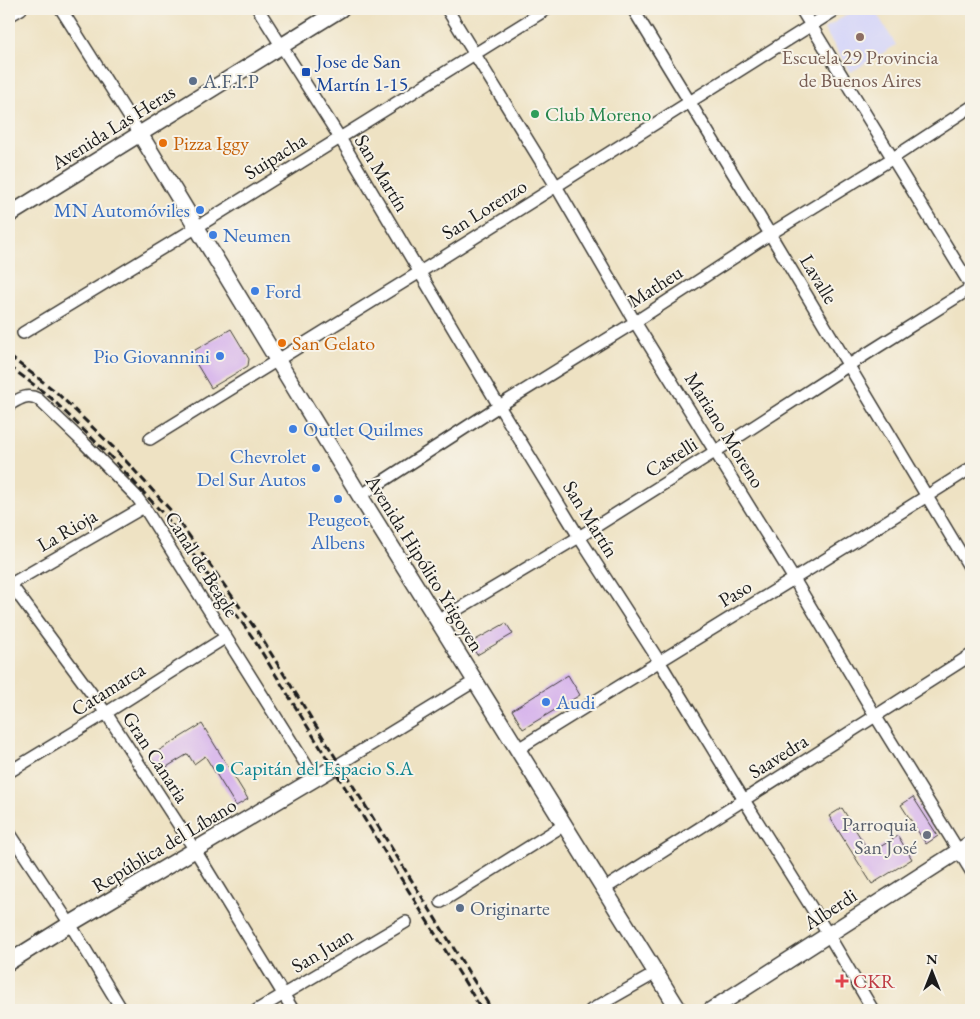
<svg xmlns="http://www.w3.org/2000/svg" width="980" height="1019" font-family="'EB Garamond',serif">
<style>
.built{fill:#d7d7f8}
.building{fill:#d3adec}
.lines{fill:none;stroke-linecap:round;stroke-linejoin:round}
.street-casing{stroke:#3c3a35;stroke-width:14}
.secondary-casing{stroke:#3c3a35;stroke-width:18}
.street{stroke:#fff;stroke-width:11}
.secondary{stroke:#fff;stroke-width:15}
.rail{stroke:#1c1c1c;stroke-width:3;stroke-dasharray:8 4;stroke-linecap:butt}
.education-dot{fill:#8d6e63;stroke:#f7f3e8;stroke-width:2}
.transit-dot{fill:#1a4fb4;stroke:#f7f3e8;stroke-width:2}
.service-dot{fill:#5c6f8a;stroke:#f7f3e8;stroke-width:2}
.leisure-dot{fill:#2e9e5b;stroke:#f7f3e8;stroke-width:2}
.food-dot{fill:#e8710a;stroke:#f7f3e8;stroke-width:2}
.shop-dot{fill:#3f7fe0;stroke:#f7f3e8;stroke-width:2}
.culture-dot{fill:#0f9aa8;stroke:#f7f3e8;stroke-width:2}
.worship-dot{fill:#6b7280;stroke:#f7f3e8;stroke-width:2}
.health-dot{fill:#e0444e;stroke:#f7f3e8;stroke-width:2}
.labels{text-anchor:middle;stroke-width:4;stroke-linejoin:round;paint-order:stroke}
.education-label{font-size:20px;fill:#785e54;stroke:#f7f3e8}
.transit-label{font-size:20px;fill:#164399;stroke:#f7f3e8;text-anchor:start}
.service-label{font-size:20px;fill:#4e5e75;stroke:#f7f3e8;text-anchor:start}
.leisure-label{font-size:20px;fill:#27864d;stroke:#f7f3e8;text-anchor:start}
.street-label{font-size:20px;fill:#1c1c1c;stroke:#f7f3e8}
.food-label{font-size:20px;fill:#c56008;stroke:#f7f3e8;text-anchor:start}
.shop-label{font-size:20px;fill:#366cbe;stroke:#f7f3e8;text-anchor:start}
.culture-label{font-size:20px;fill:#0d838f;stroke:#f7f3e8;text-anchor:start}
.worship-label{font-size:20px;fill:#5b616d;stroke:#f7f3e8;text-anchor:end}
.health-label{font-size:20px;fill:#be3a42;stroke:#f7f3e8;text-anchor:start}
</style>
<rect width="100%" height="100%" fill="#f7f3e8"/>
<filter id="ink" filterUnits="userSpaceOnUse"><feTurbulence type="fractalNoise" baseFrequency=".02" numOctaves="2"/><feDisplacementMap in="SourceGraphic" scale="10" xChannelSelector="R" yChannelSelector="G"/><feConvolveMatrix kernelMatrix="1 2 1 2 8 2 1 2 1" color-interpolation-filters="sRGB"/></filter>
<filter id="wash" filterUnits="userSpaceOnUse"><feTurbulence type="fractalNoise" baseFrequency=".0096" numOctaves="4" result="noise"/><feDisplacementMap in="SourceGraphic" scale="20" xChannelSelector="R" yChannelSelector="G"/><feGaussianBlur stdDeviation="1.12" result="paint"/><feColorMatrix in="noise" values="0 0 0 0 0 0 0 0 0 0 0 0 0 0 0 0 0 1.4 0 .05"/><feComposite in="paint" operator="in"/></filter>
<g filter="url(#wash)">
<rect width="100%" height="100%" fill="#eee2c3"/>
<path class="built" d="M 856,9 L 874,9 L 896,45 L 851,72 L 824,29 Z"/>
<g id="blocks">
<path class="building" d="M 231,329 L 249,359 L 248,366 L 211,388 L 190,353 Z
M 506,623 L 513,634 L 477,655 L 470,643 Z
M 568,675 L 580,695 L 523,729 L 512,710 Z
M 202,724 L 248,799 L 236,806 L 205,756 L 194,764 L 188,754 L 160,771 L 150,756 Z
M 913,797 L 938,836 L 926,844 L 901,805 Z
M 842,808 L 870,853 L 898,836 L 912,859 L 872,884 L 829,816 Z"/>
</g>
</g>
<g filter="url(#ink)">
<use href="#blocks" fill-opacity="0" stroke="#3c3a35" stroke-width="1"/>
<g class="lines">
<defs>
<path id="street" d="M 61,9 L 140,134
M 258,9 L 340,138 L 499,406 L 579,537 L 659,661 L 744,800 L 828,934 L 873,1010
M 447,9 L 556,186 L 635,322 L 794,579 L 876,717 L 971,871
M 633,9 L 770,234 L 971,570
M 801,9 L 971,286
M 9,16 L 21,9
M 23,333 L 197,227 L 547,9
M 9,405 C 19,399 27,393 38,399 L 85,444 L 136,496 L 144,507 L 315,779
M 150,439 L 420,272 L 837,9
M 360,496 L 499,406 L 635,322 L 770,234 L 893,158 L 971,107
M 9,582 L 106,713 L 195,850 L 293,1010
M 9,585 L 144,507
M 438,621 L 579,537 L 716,451 L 849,365 L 971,288
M 518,749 C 668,655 821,564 971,468
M 333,768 L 475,681
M 9,772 L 106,713 L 226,637
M 9,832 L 70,924 L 122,1010
M 604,889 L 971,655
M 441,902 L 564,825
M 257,1010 L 406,922
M 591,1010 L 656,973"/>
<path id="secondary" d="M 140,134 L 360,496 L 438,621 L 679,1010
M 9,215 L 341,9
M 9,962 L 70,924 L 333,768
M 711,1010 L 971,843"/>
</defs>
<use href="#street" class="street-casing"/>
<use href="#secondary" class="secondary-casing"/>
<use href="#street" class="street"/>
<use href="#secondary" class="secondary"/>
<path class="rail" d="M 9,356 L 55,391 L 116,450 L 173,513 L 259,634 L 492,1010
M 9,366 L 50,397 L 110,456 L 167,518 L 253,638 L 482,1010"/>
</g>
</g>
<circle class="education-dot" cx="860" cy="37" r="5"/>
<rect class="transit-dot" x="301" y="67" width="10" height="10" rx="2.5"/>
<g class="service-dot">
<circle cx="193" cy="81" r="5"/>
<circle cx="460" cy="908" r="5"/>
</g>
<circle class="leisure-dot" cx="535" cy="114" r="5"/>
<g class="food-dot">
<circle cx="163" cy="143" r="5"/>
<circle cx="282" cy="343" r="5"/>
</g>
<g class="shop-dot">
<circle cx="200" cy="210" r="5"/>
<circle cx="213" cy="235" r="5"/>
<circle cx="255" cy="291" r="5"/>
<circle cx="220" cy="356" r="5"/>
<circle cx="293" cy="429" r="5"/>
<circle cx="316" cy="468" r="5"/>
<circle cx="338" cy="499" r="5"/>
<circle cx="546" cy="702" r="5"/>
</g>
<circle class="culture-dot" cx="220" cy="768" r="5"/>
<circle class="worship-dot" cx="927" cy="835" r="5"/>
<path class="health-dot" d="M839.5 973.5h5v5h5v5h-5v5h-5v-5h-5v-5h5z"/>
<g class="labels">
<g class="education-label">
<text x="860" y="64">Escuela 29 Provincia<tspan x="860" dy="23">de Buenos Aires</tspan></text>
</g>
<g class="transit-label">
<text x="316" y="68">Jose de San<tspan x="316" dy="23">Martín 1-15</tspan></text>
</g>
<g class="service-label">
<text x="203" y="88">A.F.I.P</text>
<text x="470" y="915">Originarte</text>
</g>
<g class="leisure-label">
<text x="545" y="121">Club Moreno</text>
</g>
<g class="street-label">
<text transform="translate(113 127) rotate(-32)" y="7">Avenida Las Heras</text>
<text transform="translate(275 156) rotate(-32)" y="7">Suipacha</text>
<text transform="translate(382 173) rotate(59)" y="7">San Martín</text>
<text transform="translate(484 209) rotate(-32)" y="7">San Lorenzo</text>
<text transform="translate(819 279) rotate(59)" y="7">Lavalle</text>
<text transform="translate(655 286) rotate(-33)" y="7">Matheu</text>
<text transform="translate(725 430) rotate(58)" y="7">Mariano Moreno</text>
<text transform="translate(671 457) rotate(-32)" y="7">Castelli</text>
<text transform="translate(591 519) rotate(58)" y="7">San Martín</text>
<text transform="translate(67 530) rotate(-30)" y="7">La Rioja</text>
<text transform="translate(425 563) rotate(58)" y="7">Avenida Hipólito Yrigoyen</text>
<text transform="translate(202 564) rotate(58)" y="7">Canal de Beagle</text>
<text transform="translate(735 593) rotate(-31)" y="7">Paso</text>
<text transform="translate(108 689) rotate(-32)" y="7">Catamarca</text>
<text transform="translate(778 756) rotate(-32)" y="7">Saavedra</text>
<text transform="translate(156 757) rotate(57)" y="7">Gran Canaria</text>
<text transform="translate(164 845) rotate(-31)" y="7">República del Líbano</text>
<text transform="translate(830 909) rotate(-33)" y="7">Alberdi</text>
<text transform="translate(322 950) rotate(-31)" y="7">San Juan</text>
</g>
<g class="food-label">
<text x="173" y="150">Pizza Iggy</text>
<text x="292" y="350">San Gelato</text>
</g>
<g class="shop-label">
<text x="190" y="217" text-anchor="end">MN Automóviles</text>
<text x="223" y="242">Neumen</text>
<text x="265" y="298">Ford</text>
<text x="210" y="363" text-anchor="end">Pio Giovannini</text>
<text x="303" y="436">Outlet Quilmes</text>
<text x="306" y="463" text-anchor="end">Chevrolet<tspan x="306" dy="23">Del Sur Autos</tspan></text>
<text x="338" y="526" text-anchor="middle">Peugeot<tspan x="338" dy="23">Albens</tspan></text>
<text x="556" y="709">Audi</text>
</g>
<g class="culture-label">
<text x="230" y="775">Capitán del Espacio S.A</text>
</g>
<g class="worship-label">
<text x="917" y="831">Parroquia<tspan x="917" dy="23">San José</tspan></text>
</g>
<g class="health-label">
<text x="853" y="988">CKR</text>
</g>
</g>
<rect width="980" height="1019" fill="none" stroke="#f7f3e8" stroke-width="30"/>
<g transform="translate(932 972)" stroke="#f7f3e8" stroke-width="4" paint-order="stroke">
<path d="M0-4L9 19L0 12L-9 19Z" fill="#1c1c1c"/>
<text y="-8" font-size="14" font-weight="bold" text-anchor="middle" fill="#1c1c1c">N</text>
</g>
</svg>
